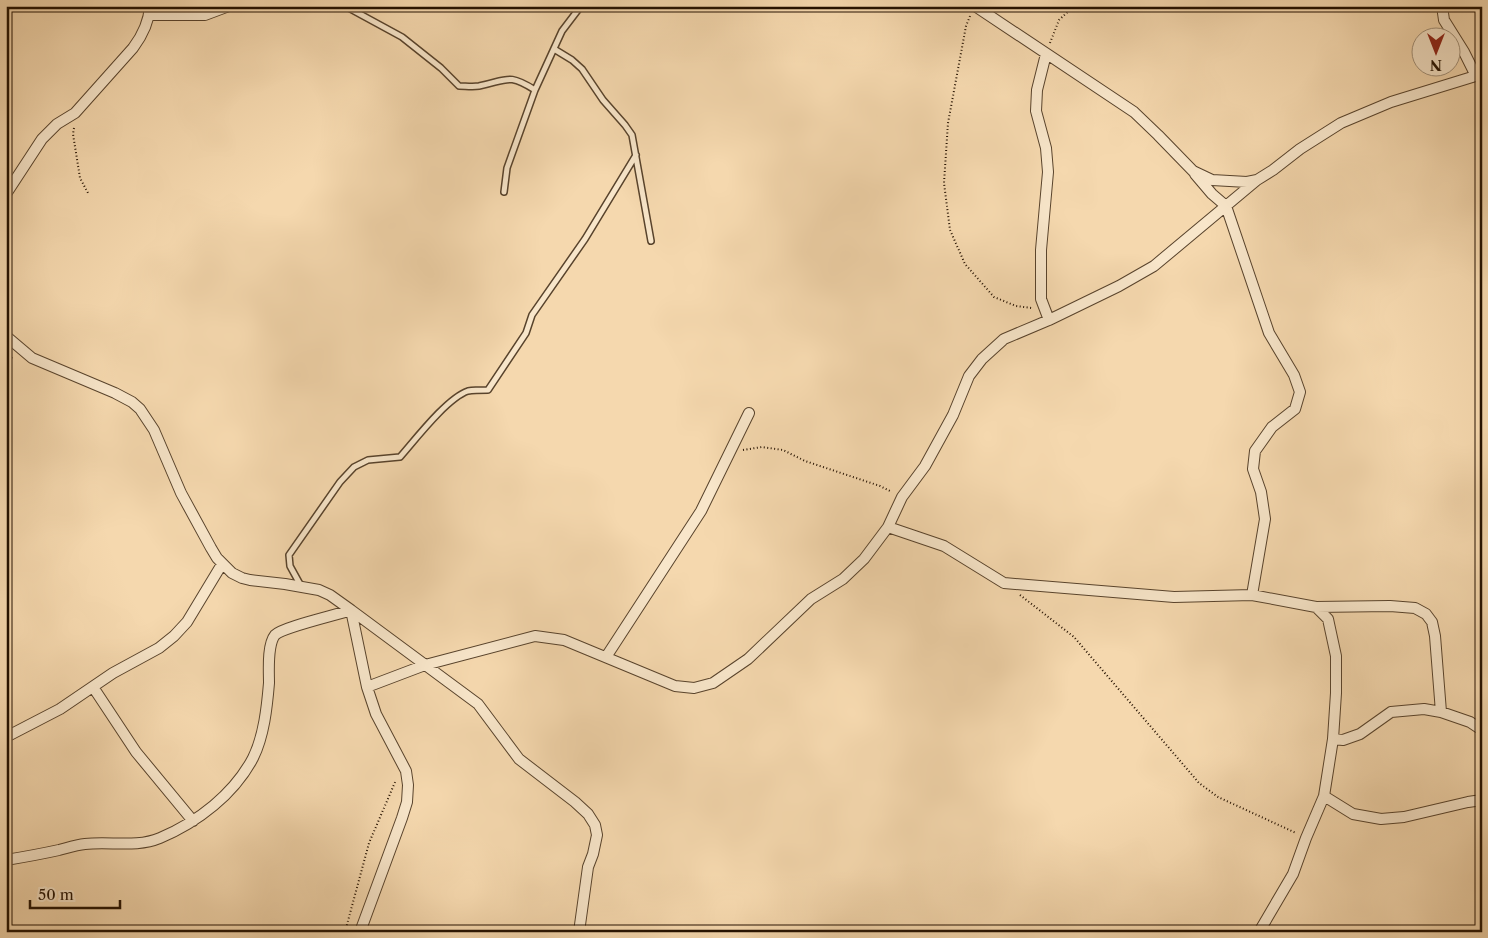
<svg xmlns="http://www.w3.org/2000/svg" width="1488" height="938" font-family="'Libre Caslon Text',serif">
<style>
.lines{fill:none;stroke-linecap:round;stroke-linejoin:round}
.service-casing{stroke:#58432c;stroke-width:8}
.minor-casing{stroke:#58432c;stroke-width:12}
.path{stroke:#241100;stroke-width:2;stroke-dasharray:1 2.5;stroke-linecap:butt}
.service{stroke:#f8e6ca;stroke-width:5}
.minor{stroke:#f8e6ca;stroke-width:10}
</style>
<rect width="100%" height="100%" fill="#f5d8ae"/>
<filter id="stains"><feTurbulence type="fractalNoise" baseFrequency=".004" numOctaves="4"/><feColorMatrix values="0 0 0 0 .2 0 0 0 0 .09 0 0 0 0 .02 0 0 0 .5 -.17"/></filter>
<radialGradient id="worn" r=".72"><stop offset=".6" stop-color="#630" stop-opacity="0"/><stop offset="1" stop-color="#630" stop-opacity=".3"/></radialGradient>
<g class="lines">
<defs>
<path id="service" d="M 345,6 L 402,37 L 441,68 L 459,86 C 465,86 473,87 479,86 C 508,80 508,73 535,90
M 554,49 L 572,60 L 582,69 L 603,100 L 625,125 L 632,135 L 651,241
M 504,192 L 507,168 L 535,90 L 562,31 L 581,6
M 301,586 L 290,566 L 289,555 L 340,482 L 354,467 L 368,460 L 400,457 C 415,440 447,398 468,391 C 474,390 482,390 488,390 L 526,333 L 532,315 L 585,239 L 636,155"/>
<path id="minor" d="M 975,6 L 1134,112 L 1158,135 L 1193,171 L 1212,180 L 1247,182 L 1257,180 L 1273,170 L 1300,149 L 1341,123 L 1391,102 L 1482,74
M 1442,6 L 1444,20 L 1464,52 L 1476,76
M 149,15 L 205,15 L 229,6
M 1046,54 L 1037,90 L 1036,111 L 1046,148 L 1048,172 L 1041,250 L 1041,299 L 1049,320
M 1195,174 L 1212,194 L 1226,206 L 1269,333 L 1294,375 L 1300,392 L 1295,409 L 1272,427 L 1255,451 L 1253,469 L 1261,492 L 1265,519 L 1252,595
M 6,194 L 42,139 L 57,124 L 75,113 L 133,48 C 142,36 149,22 150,6
M 6,336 L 32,358 L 115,393 L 132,402 L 140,409 L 154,430 L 181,493 L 211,548 L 217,558 L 232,573 L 242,578 L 250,580 L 285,584 L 319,590 L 330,595 L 351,610 L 367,687 L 376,714 L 406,771 L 408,785 L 407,802 L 402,818 L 360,932
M 888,527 L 944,546 L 1004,583 L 1174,597 L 1252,595 L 1316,607 L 1328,619 L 1336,656 L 1336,693 L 1333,739 L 1324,796 L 1306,838 L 1293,874 L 1259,932
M 1316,607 L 1390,606 L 1415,608 L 1426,614 L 1432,622 L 1435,636 L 1441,712
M 606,657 L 701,511 L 749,413
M 93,687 L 136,752 L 193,821
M 367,687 L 425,665 L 535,636 L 564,640 L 675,686 L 694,688 L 713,683 L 748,659 L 811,599 L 843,579 L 864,559 L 888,527 L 902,497 L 925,466 L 953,415 L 969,376 L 982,359 L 1004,339 L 1049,320 L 1119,286 L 1154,266 L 1257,180
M 6,737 L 60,709 L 113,673 L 159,648 L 174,636 L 187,622 L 222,564
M 1333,739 L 1343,740 L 1360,734 L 1391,712 L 1424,709 L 1441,712 L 1470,722 L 1482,730
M 1324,796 L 1353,814 L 1381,819 L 1404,817 L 1468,802 L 1482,800
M 6,860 C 24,857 41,854 59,850 C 67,848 76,845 85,844 C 110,841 136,848 160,838 C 198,822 234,794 253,758 C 264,736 267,707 269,683 C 269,671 267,645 275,635 C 283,627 337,615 351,610 L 478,704 L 519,759 L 575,802 L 588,814 L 595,825 L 597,835 L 593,854 L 588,867 L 579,932"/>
</defs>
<use href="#service" class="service-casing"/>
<use href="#minor" class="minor-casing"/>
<path class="path" d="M 970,16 L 966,26 L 948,123 L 944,183 L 950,230 L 965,264 L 994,297 L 1016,306 L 1032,308
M 1050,43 L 1059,20 L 1074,6
M 74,128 L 73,134 L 80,178 L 89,195
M 6,362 L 14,356
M 743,450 L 762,447 L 783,450 L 805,461 L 880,486 L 892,492
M 1020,595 L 1074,637 L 1199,783 L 1218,797 L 1296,833
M 345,932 L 369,843 L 396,780"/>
<use href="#service" class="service"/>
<use href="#minor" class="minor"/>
</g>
<rect width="1488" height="938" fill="none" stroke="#f5d8ae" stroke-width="25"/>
<rect x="8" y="8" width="1473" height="923" fill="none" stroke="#241100" stroke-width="2.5"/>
<rect x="12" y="12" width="1463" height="913" fill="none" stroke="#241100"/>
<g transform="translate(1436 52) rotate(180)"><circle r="24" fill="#f8e6ca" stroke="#a39179"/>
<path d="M0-4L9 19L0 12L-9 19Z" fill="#8f2418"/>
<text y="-8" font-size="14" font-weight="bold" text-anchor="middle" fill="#241100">N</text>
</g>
<path d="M30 900v8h90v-8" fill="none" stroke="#241100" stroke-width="2.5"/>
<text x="38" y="900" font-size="15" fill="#241100" stroke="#f8e6ca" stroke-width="4" paint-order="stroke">50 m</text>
<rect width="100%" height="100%" filter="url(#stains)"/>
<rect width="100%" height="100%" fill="url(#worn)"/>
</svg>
